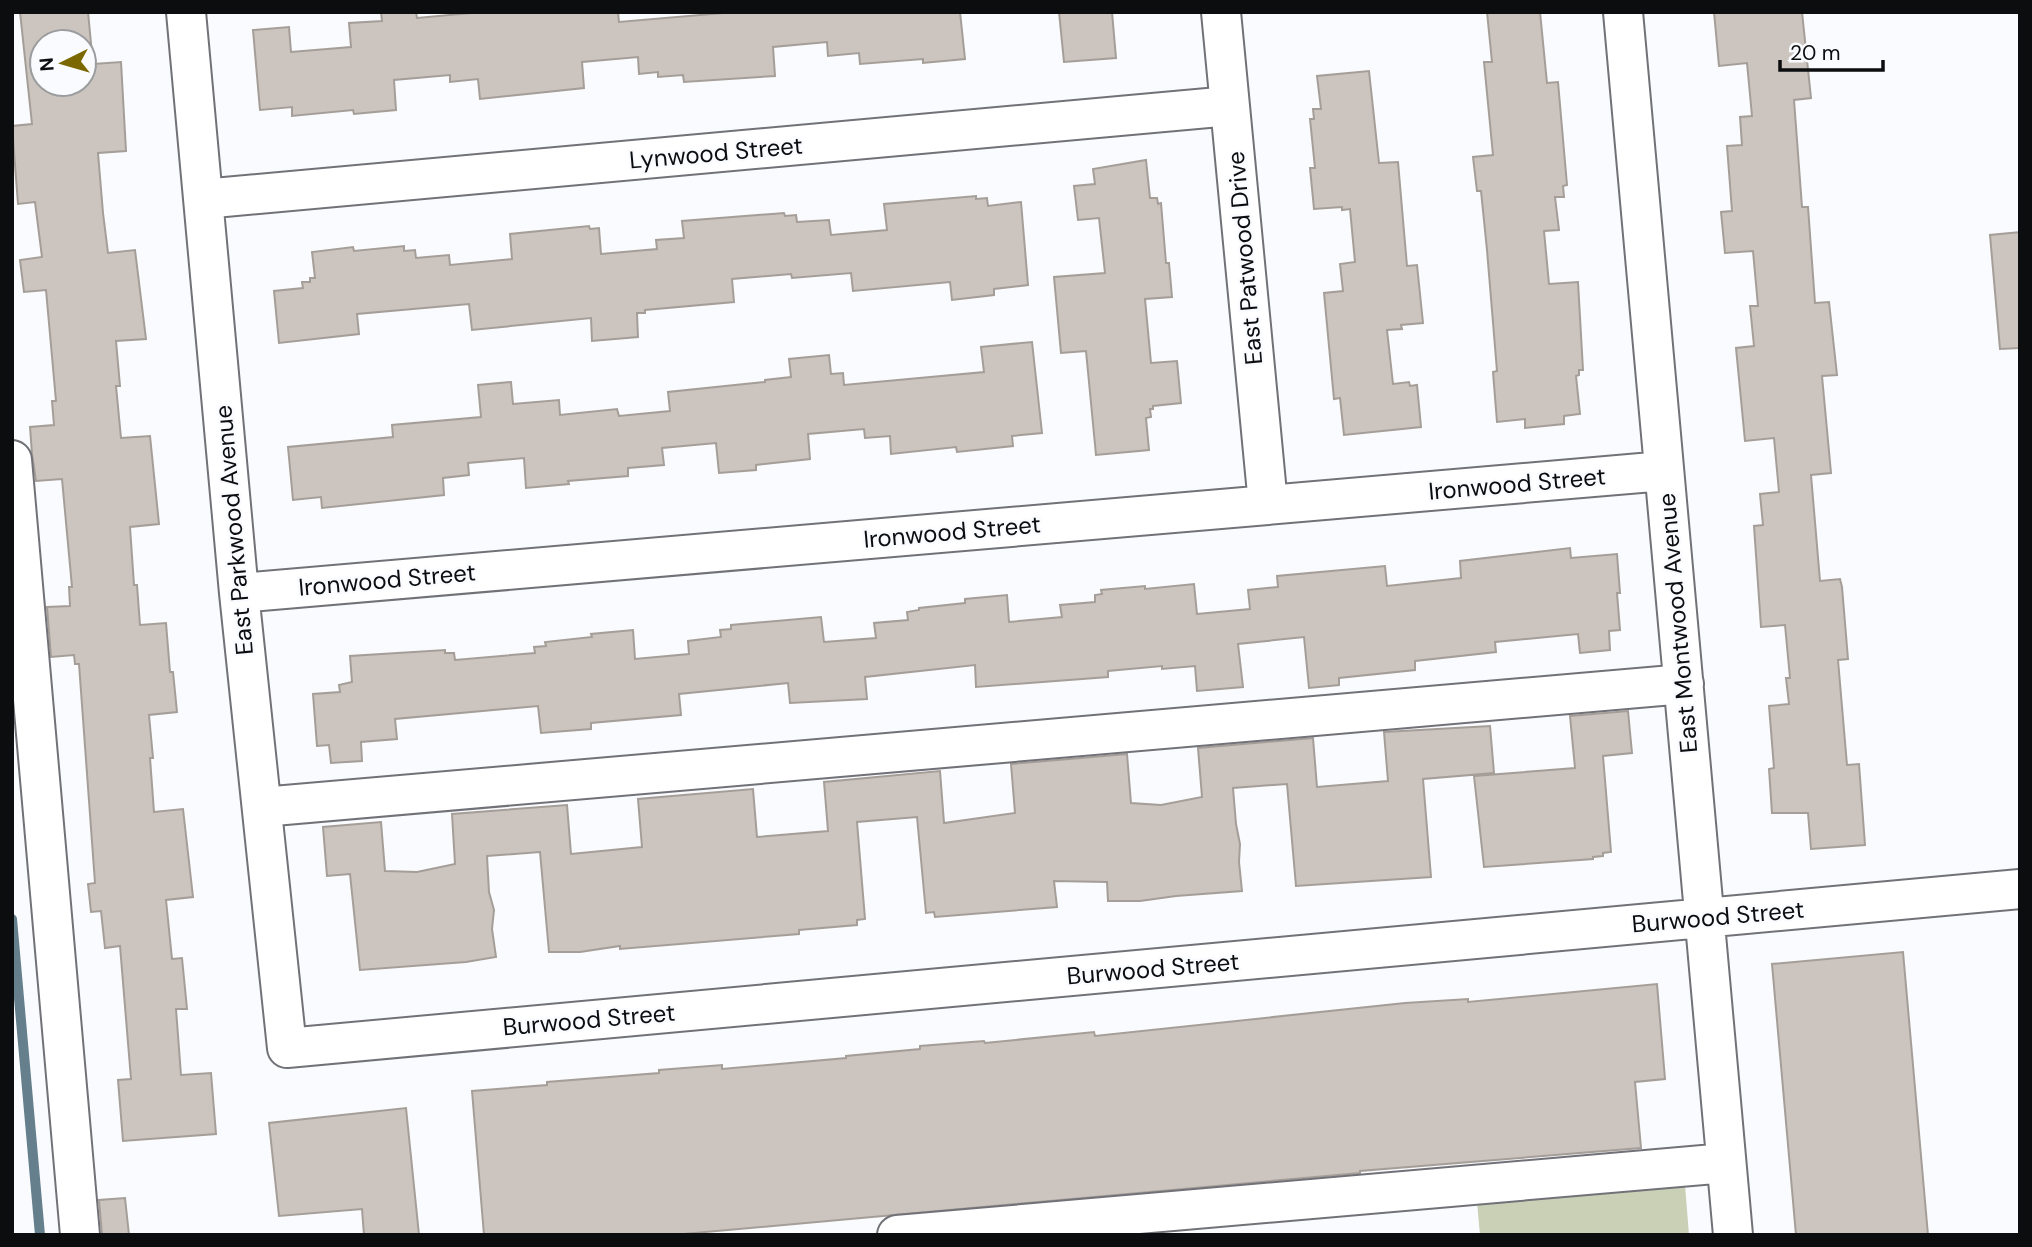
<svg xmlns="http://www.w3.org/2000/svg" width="2032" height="1247" font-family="'DM Sans',sans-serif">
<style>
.green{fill:#cad0b5}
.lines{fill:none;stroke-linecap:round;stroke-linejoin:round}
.stream{stroke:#65808c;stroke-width:10}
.building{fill:#cbc4bf;stroke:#a59e98;stroke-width:2;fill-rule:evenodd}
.minor-casing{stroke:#717178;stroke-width:42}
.minor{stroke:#fff;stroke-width:38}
.labels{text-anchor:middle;stroke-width:5;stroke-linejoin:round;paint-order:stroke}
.street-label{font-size:24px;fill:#0c0d0f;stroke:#fafbfe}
</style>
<rect width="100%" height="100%" fill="#fafbfe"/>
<path class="green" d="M 1685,1185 L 1689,1235 L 1480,1235 L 1477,1202 Z"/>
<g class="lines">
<path class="stream" d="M 12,919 L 40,1235"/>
</g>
<path class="building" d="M 20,12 L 88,12 L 93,64 L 121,62 L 126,151 L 98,153 L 103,213 L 108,253 L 135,250 L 146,339 L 116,341 L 120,386 L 116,386 L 121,438 L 150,436 L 159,524 L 130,527 L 134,585 L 137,585 L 140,625 L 166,623 L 170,672 L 173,672 L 177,712 L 149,715 L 153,758 L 150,758 L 154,812 L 183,809 L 193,897 L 166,900 L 172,959 L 182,958 L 187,1009 L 176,1009 L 181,1075 L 211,1073 L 216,1134 L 123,1141 L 118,1080 L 131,1079 L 120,946 L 105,948 L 101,911 L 91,912 L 88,884 L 95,883 L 79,664 L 75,664 L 74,655 L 51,657 L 47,607 L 70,606 L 69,587 L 72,587 L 62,479 L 36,481 L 32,454 L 30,427 L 54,425 L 52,401 L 56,401 L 46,290 L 24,292 L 20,260 L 42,257 L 35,202 L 18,204 L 12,126 L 32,124 ZM 42,42 L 84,42 L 84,84 L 42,84 Z
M 381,12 L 416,12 L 417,18 L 482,12 L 618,12 L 619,22 L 735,12 L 960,12 L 965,59 L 923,63 L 923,59 L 860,64 L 859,53 L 828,56 L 827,42 L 773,47 L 775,76 L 684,82 L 683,75 L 658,77 L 658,72 L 639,74 L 638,57 L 582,62 L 584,88 L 480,99 L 478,79 L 450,82 L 450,75 L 394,80 L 396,110 L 354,114 L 353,110 L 292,116 L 292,107 L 260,110 L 253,30 L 289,27 L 291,52 L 351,47 L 349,23 L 382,21 Z
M 1059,12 L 1112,12 L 1116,58 L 1064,62 Z
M 1487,12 L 1540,12 L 1547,83 L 1558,82 L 1567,185 L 1563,186 L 1564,197 L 1555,197 L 1559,230 L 1544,231 L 1549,284 L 1578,282 L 1583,370 L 1579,370 L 1579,375 L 1576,376 L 1580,414 L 1564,416 L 1564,424 L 1525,428 L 1525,419 L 1497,422 L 1493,372 L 1497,371 L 1487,250 L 1481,191 L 1477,191 L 1473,157 L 1493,155 L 1484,62 L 1492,62 Z
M 1714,12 L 1802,12 L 1811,98 L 1794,100 L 1802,207 L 1808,207 L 1815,303 L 1829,302 L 1837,375 L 1822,376 L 1831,473 L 1811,475 L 1820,581 L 1840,579 L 1842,587 L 1848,659 L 1838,660 L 1847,765 L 1859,764 L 1865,845 L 1811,849 L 1808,813 L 1772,813 L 1769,769 L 1774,768 L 1769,706 L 1789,704 L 1786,678 L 1790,678 L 1785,625 L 1761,627 L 1754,526 L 1763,525 L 1760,494 L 1779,492 L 1774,438 L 1745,441 L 1736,348 L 1754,346 L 1750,306 L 1758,306 L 1753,251 L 1725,253 L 1721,212 L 1732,211 L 1727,146 L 1742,145 L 1740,117 L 1752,116 L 1747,63 L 1719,66 Z
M 1369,71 L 1379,163 L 1398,162 L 1407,266 L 1417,265 L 1423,323 L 1401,325 L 1402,329 L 1387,330 L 1393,384 L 1409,382 L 1410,386 L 1417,385 L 1421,427 L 1344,435 L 1340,398 L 1334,399 L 1324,293 L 1343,291 L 1340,264 L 1355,262 L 1350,209 L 1342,210 L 1342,207 L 1314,209 L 1310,168 L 1315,168 L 1310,119 L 1314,119 L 1313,109 L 1321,109 L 1317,76 Z
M 1146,160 L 1150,198 L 1157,198 L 1158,204 L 1161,203 L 1166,263 L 1169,263 L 1172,297 L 1145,299 L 1151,363 L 1177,361 L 1181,403 L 1153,406 L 1153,409 L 1150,409 L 1151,417 L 1146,418 L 1149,450 L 1096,455 L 1086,351 L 1061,353 L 1054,277 L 1105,273 L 1099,218 L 1078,220 L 1074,186 L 1095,184 L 1093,169 Z
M 976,196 L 976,199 L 987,198 L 988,206 L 1021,202 L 1028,285 L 994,289 L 994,295 L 952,300 L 950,282 L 853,291 L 851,273 L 792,278 L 791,274 L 732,279 L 734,302 L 645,310 L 645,313 L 637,313 L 638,337 L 592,341 L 591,318 L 472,330 L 469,304 L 357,314 L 359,334 L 279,343 L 274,291 L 303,288 L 302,282 L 310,282 L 310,278 L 315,278 L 312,252 L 353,247 L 354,251 L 404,246 L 404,251 L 415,250 L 416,258 L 449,255 L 450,265 L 512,259 L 510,234 L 589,226 L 590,229 L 599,228 L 601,254 L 657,249 L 656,240 L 684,238 L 682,221 L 784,213 L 785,216 L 796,215 L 797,222 L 829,220 L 831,235 L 887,230 L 884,204 Z
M 2020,232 L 2020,348 L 2000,349 L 1990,235 Z
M 1032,342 L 1042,433 L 1012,436 L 1013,446 L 957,452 L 956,447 L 891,454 L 890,436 L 865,438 L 864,429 L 808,434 L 810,459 L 756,465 L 756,470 L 719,473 L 716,443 L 662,448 L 664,465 L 628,468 L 628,476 L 568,481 L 569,484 L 526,488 L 524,458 L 468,463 L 469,475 L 443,478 L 444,495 L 322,508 L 321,497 L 293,500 L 288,447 L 393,437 L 392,425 L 481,417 L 478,385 L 511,382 L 513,404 L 559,400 L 560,415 L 617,409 L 619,416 L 670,411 L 668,392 L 765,382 L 765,380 L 791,377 L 789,359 L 829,355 L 831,374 L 843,373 L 844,385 L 984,372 L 981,347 Z
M 1570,548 L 1571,558 L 1617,554 L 1620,593 L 1617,593 L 1620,630 L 1609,631 L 1610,650 L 1580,653 L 1578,634 L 1495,642 L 1496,652 L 1415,661 L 1415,670 L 1339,678 L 1339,685 L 1309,688 L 1304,637 L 1238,644 L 1243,687 L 1197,691 L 1195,666 L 1162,669 L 1162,666 L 1108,671 L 1108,677 L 976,687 L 975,665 L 865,677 L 867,699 L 790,703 L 788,683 L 679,694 L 681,715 L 591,723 L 591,729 L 541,733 L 538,706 L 395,719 L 397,739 L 361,742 L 362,761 L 331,763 L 329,745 L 317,746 L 313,694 L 340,692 L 339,685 L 352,682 L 350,656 L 445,650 L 445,653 L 454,653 L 455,660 L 535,653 L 534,647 L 546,646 L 545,642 L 592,637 L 591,634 L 633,630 L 635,659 L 689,654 L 688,641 L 721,637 L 720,630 L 731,629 L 731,625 L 821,617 L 824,642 L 876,638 L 874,623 L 908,620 L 907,612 L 919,610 L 919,608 L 965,603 L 965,599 L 1007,595 L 1009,622 L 1062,617 L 1060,605 L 1095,602 L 1095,595 L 1102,594 L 1101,590 L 1145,586 L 1145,589 L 1194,584 L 1197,614 L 1250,609 L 1248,590 L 1278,587 L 1277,576 L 1385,566 L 1387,586 L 1461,578 L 1460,561 Z
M 1628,711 L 1632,753 L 1603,756 L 1611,852 L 1603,853 L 1603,856 L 1593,857 L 1593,859 L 1484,867 L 1474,776 L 1575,768 L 1570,716 Z
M 1490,726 L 1494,773 L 1423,779 L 1431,877 L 1296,886 L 1287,784 L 1233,788 L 1236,824 L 1240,844 L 1239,862 L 1242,891 L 1176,896 L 1140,901 L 1108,901 L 1107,882 L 1054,881 L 1057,907 L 935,917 L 934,912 L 926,913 L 917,817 L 857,822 L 865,919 L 857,920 L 857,925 L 799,930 L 799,934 L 620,949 L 620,946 L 580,952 L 549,952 L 540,852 L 487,856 L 489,892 L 494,910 L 492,929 L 496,957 L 466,962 L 360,970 L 350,874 L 327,876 L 323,827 L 381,822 L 385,871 L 417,872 L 455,864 L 452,814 L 567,805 L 571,854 L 642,847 L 638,799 L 753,789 L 757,837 L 828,831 L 824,782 L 940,771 L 944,823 L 1015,813 L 1011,764 L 1127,754 L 1131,803 L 1161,805 L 1202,797 L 1198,748 L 1313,738 L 1317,787 L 1388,781 L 1384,732 Z
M 1903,952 L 1928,1235 L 1796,1235 L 1772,964 Z
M 1657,984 L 1665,1079 L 1635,1082 L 1641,1148 L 1360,1171 L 1360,1173 L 672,1235 L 484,1235 L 472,1091 L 547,1085 L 547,1082 L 659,1073 L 659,1070 L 722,1065 L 722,1069 L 846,1058 L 846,1056 L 920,1049 L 920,1046 L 984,1041 L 985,1043 L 1094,1032 L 1095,1036 L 1405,1003 L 1468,999 L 1468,1002 Z
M 406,1108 L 419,1235 L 364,1235 L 362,1209 L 279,1216 L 269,1123 Z
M 125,1198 L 129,1235 L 102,1235 L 99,1200 Z"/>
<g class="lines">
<defs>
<path id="minor" d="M 186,12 L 239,593 L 287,1048 L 2020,889
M 1221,12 L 1268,504
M 1623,12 L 1733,1235
M 203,199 L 1230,106
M 12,460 L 80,1235
M 239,593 L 1664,471
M 262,807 L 1684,684
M 897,1235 L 1726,1163"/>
</defs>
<use href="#minor" class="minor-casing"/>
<use href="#minor" class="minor"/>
</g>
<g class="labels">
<g class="street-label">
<text transform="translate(716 153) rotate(-5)" y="8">Lynwood Street</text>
<text transform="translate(1245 258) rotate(-95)" y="8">East Patwood Drive</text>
<text transform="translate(1517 484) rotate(-5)" y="8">Ironwood Street</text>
<text transform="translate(234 530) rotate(-95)" y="8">East Parkwood Avenue</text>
<text transform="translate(952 532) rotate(-5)" y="8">Ironwood Street</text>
<text transform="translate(387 580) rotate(-5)" y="8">Ironwood Street</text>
<text transform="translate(1678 623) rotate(-95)" y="8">East Montwood Avenue</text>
<text transform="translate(1718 917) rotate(-5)" y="8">Burwood Street</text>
<text transform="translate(1153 969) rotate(-5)" y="8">Burwood Street</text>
<text transform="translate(589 1020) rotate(-5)" y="8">Burwood Street</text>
</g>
</g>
<rect width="2032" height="1247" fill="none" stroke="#0c0d0f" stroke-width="28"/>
<g transform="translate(63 63) rotate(265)"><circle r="33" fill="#fafbfe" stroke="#9b9c9e" stroke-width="2"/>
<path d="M0-5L12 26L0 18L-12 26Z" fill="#7b6800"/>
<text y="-10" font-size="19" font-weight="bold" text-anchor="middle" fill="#0c0d0f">N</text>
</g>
<path d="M1780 60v10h103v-10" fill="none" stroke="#0c0d0f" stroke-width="3.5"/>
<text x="1790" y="60" font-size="21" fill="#0c0d0f" stroke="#fafbfe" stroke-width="5" paint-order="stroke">20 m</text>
</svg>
